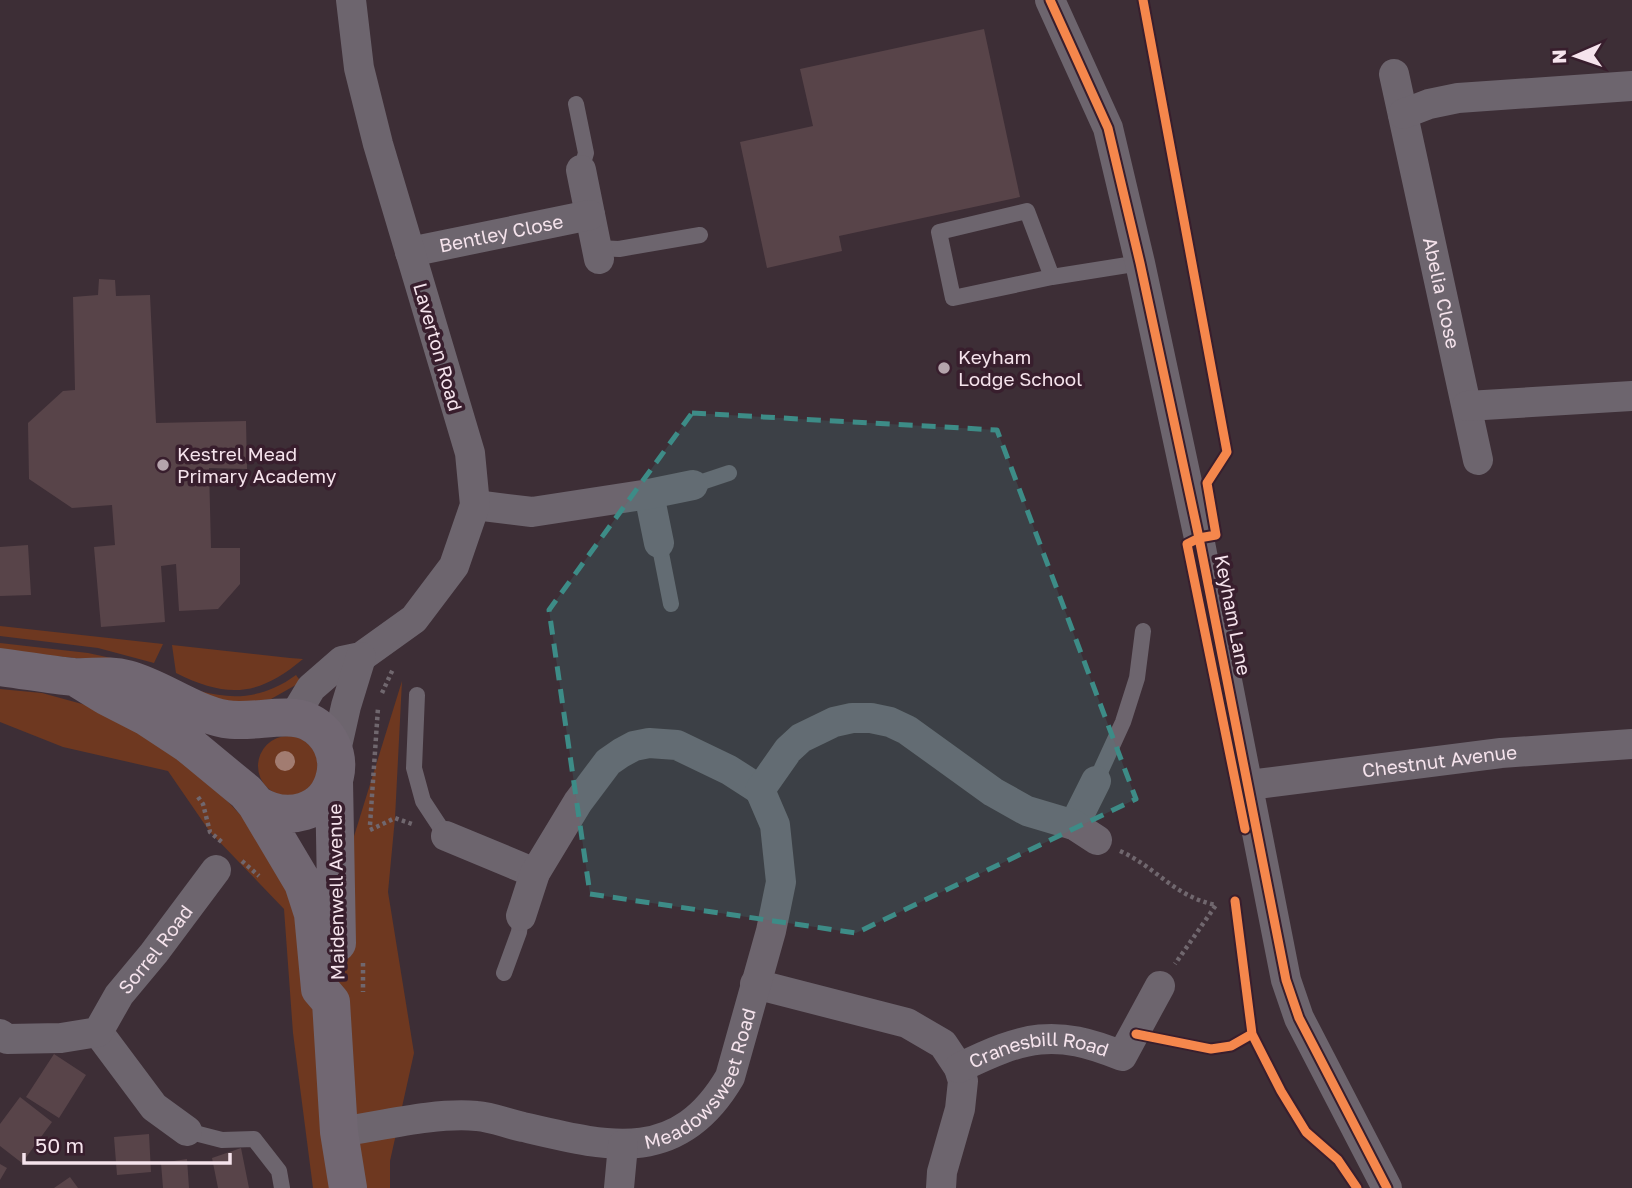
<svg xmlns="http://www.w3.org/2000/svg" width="1632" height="1188" font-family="'Golos Text',sans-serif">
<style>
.green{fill:#6e3820}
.building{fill:#584449}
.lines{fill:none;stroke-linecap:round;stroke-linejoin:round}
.path{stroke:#70676e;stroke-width:4.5;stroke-dasharray:3.5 3.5;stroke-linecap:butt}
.lane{stroke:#6d656e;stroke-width:16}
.street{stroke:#6d656e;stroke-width:30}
.secondary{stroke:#716772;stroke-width:38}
.cycleway-casing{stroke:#381e2d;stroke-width:13}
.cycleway{stroke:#f5874c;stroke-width:9}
.tree{fill:#a27c71}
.marked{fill:#3d8c87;fill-opacity:0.2;stroke:#3d8c87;stroke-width:5;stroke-dasharray:14 9;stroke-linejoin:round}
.poi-dot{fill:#b5a4ac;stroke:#381e2d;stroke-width:2.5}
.labels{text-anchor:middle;stroke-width:7;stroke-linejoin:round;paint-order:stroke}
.street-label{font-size:19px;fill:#f5e3ec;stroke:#381e2d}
.poi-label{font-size:19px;fill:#f5e3ec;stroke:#381e2d;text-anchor:start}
</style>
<rect width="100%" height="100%" fill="#3d2e36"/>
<path class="green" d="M 0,626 L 163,644 L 154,663 L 98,648 L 0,636 Z
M 0,643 L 88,653 L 139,664 L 0,651 Z
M 172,645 L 290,658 L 303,659 C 259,696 228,699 176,673 Z
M 296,675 L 301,682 L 271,699 L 229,706 L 200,691 C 236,701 266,697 296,675 Z
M 402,681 L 395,818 L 388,892 L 414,1053 L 390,1161 L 390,1188 L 313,1188 L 293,1033 L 284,909 L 210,832 L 168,771 L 63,747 L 0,722 L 0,689 L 42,693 L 115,713 L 196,768 L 268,844 L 321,943 Z
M258 766a30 30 0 1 1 60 0a30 30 0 1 1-60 0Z"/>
<path class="building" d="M 984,29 L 1020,197 L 839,236 L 842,251 L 767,268 L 740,142 L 813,126 L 800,69 Z
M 99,279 L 115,280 L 116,296 L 150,295 L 156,423 L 246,421 L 247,469 L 209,468 L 211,548 L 240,548 L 240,584 L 218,609 L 179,611 L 176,564 L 161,566 L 165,622 L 101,627 L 94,547 L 115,545 L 112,505 L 72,508 L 29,479 L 28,423 L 63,391 L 75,390 L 73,297 L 98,295 Z
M 28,545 L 31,595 L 0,596 L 0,547 Z
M 54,1054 L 86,1075 L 59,1118 L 26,1097 Z
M 20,1097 L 52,1122 L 22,1163 L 0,1146 L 0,1124 Z
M 149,1134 L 151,1172 L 117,1175 L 114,1137 Z
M 241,1148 L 249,1188 L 218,1188 L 212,1158 Z
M 187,1159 L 189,1188 L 163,1188 L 161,1163 Z
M 0,1164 L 7,1168 L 0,1180 Z
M 70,1177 L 78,1188 L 54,1188 Z"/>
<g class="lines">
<path class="path" d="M 382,693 L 393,669
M 198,797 L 203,804 L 210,832 L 223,843
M 370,825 L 378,708
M 370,830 L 395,818 L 412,824
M 1120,851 C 1156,867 1175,897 1216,905 L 1175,964
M 242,861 L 259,876
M 363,963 L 363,992"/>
<path class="lane" d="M 576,104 L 586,153 L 581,170
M 596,248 L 619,249 L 700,235
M 1052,277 L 1027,211 L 939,232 L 953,298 L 1052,277 L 1140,263
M 693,485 L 729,473
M 659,543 L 671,604
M 417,695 L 414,768 L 423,801 L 446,836
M 1096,781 L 1123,722 L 1137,678 L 1143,631
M 504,973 L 519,932 L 521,916
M 187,1131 L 222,1140 L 254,1139 L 279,1171 L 282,1188"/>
<g class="street">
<path d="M 1050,0 L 1108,128 L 1140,263 L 1199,538 L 1286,980 L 1299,1018 L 1387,1188"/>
<path id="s1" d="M 1394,74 L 1478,460"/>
<path d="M 1403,114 L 1429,104 L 1458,98 L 1632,86"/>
<path d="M 581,170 L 599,259"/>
<path id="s2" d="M 410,252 L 590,215"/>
<path d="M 1467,406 L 1632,396"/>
<path d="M 649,494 L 659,543"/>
<path d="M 475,505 L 532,512 L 649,494 L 693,485"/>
<path d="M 293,718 L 311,688 L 342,661 L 361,657 L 414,619 L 454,566 L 475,505 L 470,453 L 378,144 L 359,68 L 351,0"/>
<path d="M 335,755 L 346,706 L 361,657"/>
<path id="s3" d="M 1249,785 L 1501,753 L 1632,744"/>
<path d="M 1074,825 L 1096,781"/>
<path d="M 446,836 L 535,873"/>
<path d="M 521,916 L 535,873 L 578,802 L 608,762 L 621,753 L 634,746 L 649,743 L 677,745 L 729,770 L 760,790"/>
<path d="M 755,984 L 907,1023 L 943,1044 L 959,1068 L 963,1081 L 960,1109 L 942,1172 L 941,1188"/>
<path d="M 98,1032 L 154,1107 L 187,1131"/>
<path id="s4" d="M 0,1034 L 7,1039 L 61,1038 L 98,1032 L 119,995 L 154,953 L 216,870"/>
<path id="s5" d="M 959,1068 C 1025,1036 1054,1028 1122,1056 L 1160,986"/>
<path id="s6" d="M 339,1132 C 381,1126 435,1112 477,1116 C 492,1117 508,1124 523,1127 C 608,1147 678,1166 730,1077 L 771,931 L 781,882 L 775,825 L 760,790 L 788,750 L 801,738 L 834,722 L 852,718 L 871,718 L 890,722 L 907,730 L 993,792 L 1027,811 L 1074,825 L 1097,840"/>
<path d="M 619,1188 L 623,1145"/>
</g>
<path class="secondary" d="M 0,667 C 25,670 49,675 74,677 C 92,678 109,674 127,679 C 161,688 190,712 225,719 C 252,724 287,711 309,722 C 329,732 340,754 335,776 C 327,814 286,823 256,804
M 75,677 L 106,696 L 145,716 L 189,745 L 246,792 L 256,804 L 303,883 L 313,914 L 320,989 L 331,1002 L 339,1132 L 348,1188
M 334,781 L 337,943"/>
<defs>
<path id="cycleway" d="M 1050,0 L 1108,128 L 1140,263 L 1199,538 L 1286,980 L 1299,1018 L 1387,1188
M 1143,0 L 1227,452 L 1207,483 L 1216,535 L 1199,538 L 1187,544 L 1245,829
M 1235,901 L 1252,1034 L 1281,1091 L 1306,1132 L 1338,1160 L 1357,1188
M 1136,1034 L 1211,1049 L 1231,1046 L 1252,1034"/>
</defs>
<use href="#cycleway" class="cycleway-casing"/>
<use href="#cycleway" class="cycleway"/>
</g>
<circle class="tree" cx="285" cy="761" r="10"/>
<path class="marked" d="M 692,413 L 997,430 L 1136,799 L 856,933 L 590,894 L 549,610 Z"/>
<g class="poi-dot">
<circle cx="944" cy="368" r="7"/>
<circle cx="163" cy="465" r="7"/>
</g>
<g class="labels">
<g class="street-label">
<text dy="7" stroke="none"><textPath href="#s2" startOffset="93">Bentley Close</textPath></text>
<text dy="7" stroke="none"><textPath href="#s1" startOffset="224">Abelia Close</textPath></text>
<text transform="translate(438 347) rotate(74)" y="7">Laverton Road</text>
<text transform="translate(1233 615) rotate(79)" y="7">Keyham Lane</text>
<text dy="7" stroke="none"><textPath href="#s3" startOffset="192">Chestnut Avenue</textPath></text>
<text transform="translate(336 892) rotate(-91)" y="7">Maidenwell Avenue</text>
<text dy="7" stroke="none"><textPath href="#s4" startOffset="201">Sorrel Road</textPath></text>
<text dy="7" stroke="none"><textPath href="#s5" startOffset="84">Cranesbill Road</textPath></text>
<text dy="7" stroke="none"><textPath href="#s6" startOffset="401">Meadowsweet Road</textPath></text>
</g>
<g class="poi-label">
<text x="958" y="364">Keyham<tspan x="958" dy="22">Lodge School</tspan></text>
<text x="177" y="461">Kestrel Mead<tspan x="177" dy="22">Primary Academy</tspan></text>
</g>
</g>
<g transform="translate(1576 56) rotate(268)" stroke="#381e2d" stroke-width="5" paint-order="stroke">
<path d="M0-5L12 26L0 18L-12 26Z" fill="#f5e3ec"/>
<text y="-10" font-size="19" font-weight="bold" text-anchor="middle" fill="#f5e3ec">N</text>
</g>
<path d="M24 1153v10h206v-10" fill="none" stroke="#f5e3ec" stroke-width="3.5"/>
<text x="35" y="1153" font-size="21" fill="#f5e3ec" stroke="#381e2d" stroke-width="5" paint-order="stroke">50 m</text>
</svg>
